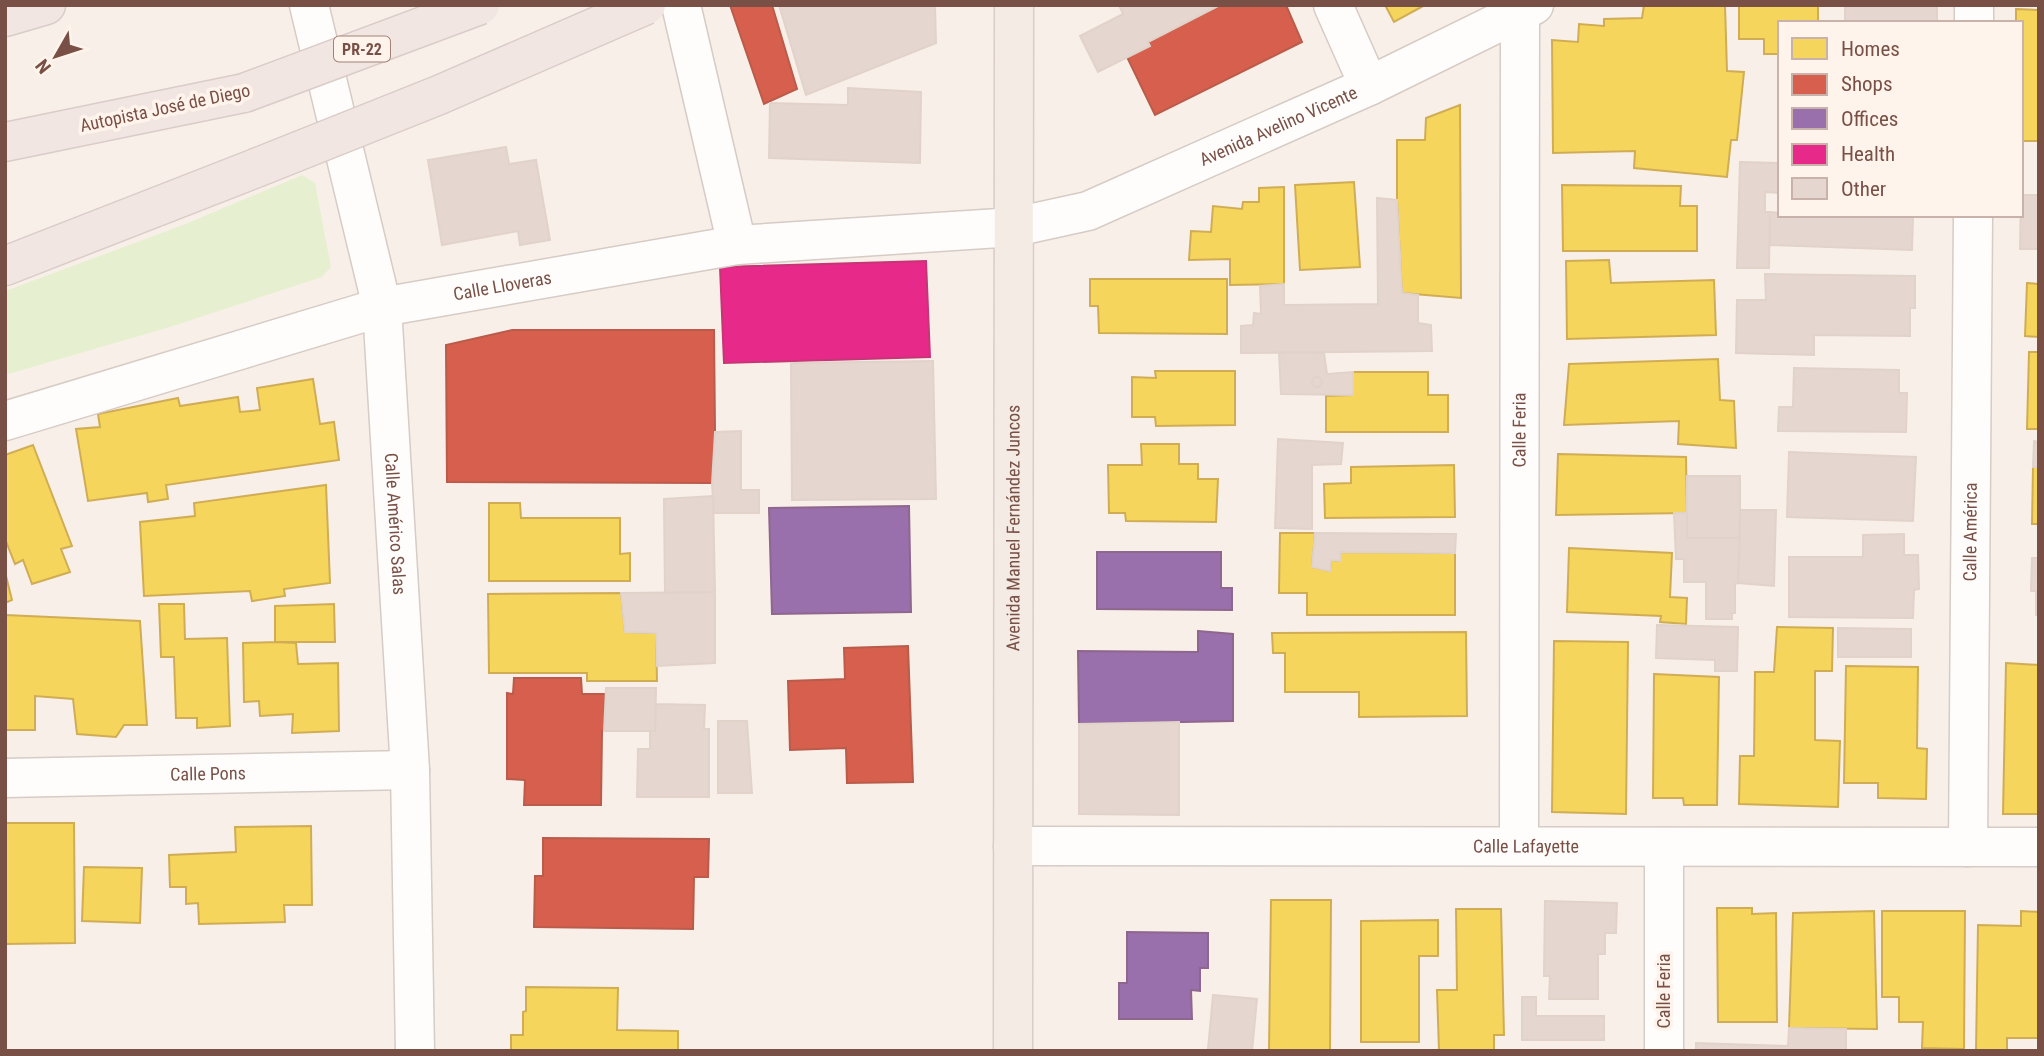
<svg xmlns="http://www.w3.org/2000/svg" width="2044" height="1056" font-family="'Roboto Condensed',sans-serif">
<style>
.green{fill:#e7efd1}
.homes{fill:#f6d55c;stroke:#d0ad55;stroke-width:2}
.shops{fill:#d6604d;stroke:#ba5b4b;stroke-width:2}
.offices{fill:#9970ab;stroke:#8f668d;stroke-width:2}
.health{fill:#e7298a;stroke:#c63576;stroke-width:2}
.building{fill:#e5d6d0;stroke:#e1d2ca;stroke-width:2}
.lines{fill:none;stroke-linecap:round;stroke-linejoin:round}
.minor-casing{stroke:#d6cbc5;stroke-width:41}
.major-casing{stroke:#daccc8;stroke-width:41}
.highway-casing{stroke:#daccc8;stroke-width:41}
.minor{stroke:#fefdfc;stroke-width:38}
.major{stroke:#f3ebe4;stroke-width:38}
.highway{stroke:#f2e6e3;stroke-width:38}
.highway-bridge-casing{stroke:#daccc8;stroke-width:41;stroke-linecap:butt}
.highway-bridge{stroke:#f2e6e3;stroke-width:38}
.labels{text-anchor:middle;stroke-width:7;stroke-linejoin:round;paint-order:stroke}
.shield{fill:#fff4eb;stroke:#a18178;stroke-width:2}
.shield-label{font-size:16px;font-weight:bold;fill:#795046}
.street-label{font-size:18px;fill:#795046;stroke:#fff4eb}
</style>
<rect width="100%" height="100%" fill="#f8f0e8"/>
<path class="green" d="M 302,175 L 315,183 L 331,267 L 322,277 L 170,327 L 5,375 L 5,291 L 183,225 Z"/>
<path class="homes" d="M 1385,5 L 1425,5 L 1394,22 Z
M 1644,5 L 1725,5 L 1727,71 L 1744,72 L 1737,140 L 1731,140 L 1727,177 L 1634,168 L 1635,151 L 1553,153 L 1552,40 L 1578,42 L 1579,24 L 1604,26 L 1604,19 L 1642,18 Z
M 1739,5 L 1818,5 L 1818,23 L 1780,23 L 1780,54 L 1764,54 L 1764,39 L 1739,39 Z
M 2016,9 L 2039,10 L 2039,141 L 2021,141 L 2021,23 L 2016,23 Z
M 1460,105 L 1461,298 L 1402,293 L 1397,200 L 1397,140 L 1425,140 L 1426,118 Z
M 1354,182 L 1360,267 L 1300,270 L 1295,185 Z
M 1562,185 L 1681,186 L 1680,206 L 1697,206 L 1697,251 L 1563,251 Z
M 1284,187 L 1284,284 L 1230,285 L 1230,259 L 1189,260 L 1191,231 L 1211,232 L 1213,206 L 1242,209 L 1243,202 L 1259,202 L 1259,188 Z
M 1609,260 L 1611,283 L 1714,280 L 1716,335 L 1567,339 L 1566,261 Z
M 1090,279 L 1227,279 L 1227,334 L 1099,333 L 1098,306 L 1090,306 Z
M 2027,283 L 2039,284 L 2039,337 L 2025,336 Z
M 2029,352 L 2039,352 L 2039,429 L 2027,429 Z
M 1718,359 L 1720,400 L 1734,401 L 1736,448 L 1678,444 L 1679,421 L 1564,425 L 1569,364 Z
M 1155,371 L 1235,371 L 1235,425 L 1156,426 L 1155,417 L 1132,417 L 1132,377 L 1156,378 Z
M 1353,372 L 1428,372 L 1428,395 L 1448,395 L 1448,432 L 1326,432 L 1326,396 L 1353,395 Z
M 313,379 L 320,424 L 334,422 L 339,460 L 166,485 L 168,499 L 148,502 L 147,493 L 88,501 L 76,429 L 100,427 L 98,414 L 178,398 L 180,406 L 238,397 L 240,412 L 260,410 L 257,388 Z
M 1141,444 L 1179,444 L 1179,464 L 1198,464 L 1198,479 L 1218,479 L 1216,522 L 1126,521 L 1125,513 L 1109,513 L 1108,465 L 1142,465 Z
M 33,445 L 72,546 L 61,549 L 70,572 L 32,584 L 23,560 L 15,564 L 5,539 L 5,455 Z
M 1558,454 L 1686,457 L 1687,513 L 1556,515 Z
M 1454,465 L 1455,517 L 1325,518 L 1324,484 L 1351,483 L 1351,467 Z
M 2033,467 L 2039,467 L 2039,524 L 2032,524 Z
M 326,485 L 330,583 L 284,589 L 285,596 L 252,601 L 250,591 L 144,596 L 140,522 L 195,516 L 194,503 Z
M 489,503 L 520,503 L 521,518 L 620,518 L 620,554 L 630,553 L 630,581 L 489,581 Z
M 1280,533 L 1315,533 L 1312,567 L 1330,571 L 1331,560 L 1340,561 L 1340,552 L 1455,553 L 1455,615 L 1307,615 L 1307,593 L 1279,593 Z
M 1569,548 L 1672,553 L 1670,597 L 1687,598 L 1686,624 L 1660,622 L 1661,616 L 1567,612 Z
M 5,572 L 12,600 L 5,603 Z
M 621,593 L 625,632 L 656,633 L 657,681 L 587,681 L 587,673 L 489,673 L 488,594 Z
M 159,604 L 184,604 L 185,639 L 227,638 L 230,726 L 197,728 L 197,718 L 176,718 L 174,657 L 161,657 Z
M 334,604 L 335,642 L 275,642 L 275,606 Z
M 5,615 L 140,621 L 147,725 L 124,725 L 116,737 L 77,734 L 73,699 L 35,696 L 35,730 L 5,730 Z
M 1777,627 L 1833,628 L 1832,671 L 1815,671 L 1815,740 L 1840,741 L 1838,807 L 1739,804 L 1740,756 L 1754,756 L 1755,672 L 1774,672 Z
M 1466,632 L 1467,716 L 1359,717 L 1359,692 L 1285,692 L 1285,653 L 1273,653 L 1272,633 Z
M 1554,641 L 1628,642 L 1626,814 L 1552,812 Z
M 275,642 L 296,643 L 298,664 L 338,663 L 339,731 L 292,733 L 293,714 L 260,716 L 259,701 L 244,702 L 243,643 Z
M 2006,663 L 2039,665 L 2039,814 L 2003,814 Z
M 1846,666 L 1918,667 L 1917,748 L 1927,749 L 1926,799 L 1878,798 L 1878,783 L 1844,783 Z
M 1654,674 L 1719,677 L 1717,805 L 1684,805 L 1683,798 L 1653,798 Z
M 5,823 L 74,823 L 75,943 L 5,944 Z
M 311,826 L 312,905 L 284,905 L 285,922 L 199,924 L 198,903 L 186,904 L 186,887 L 170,887 L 169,855 L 236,852 L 235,827 Z
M 84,867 L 142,868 L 140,923 L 82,921 Z
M 1271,900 L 1331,900 L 1330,1051 L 1269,1051 Z
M 1717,908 L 1752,908 L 1752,914 L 1776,913 L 1777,1022 L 1718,1022 Z
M 1456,909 L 1501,909 L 1504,1035 L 1494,1035 L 1494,1050 L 1439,1051 L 1437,990 L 1457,990 Z
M 1874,911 L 1877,1029 L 1789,1028 L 1793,913 Z
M 1882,911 L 1965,911 L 1964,1049 L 1922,1048 L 1923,1022 L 1899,1022 L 1899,997 L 1882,997 Z
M 2021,911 L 2039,912 L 2039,1038 L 2007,1038 L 2007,1051 L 1976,1051 L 1978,925 L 2021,926 Z
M 1438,920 L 1438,956 L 1419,956 L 1419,1042 L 1361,1042 L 1361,921 Z
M 526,987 L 618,988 L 617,1030 L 678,1031 L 678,1051 L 511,1051 L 511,1035 L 523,1035 L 523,1012 L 526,1011 Z"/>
<path class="shops" d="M 730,5 L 772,5 L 797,89 L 764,104 Z
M 1220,5 L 1286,5 L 1302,42 L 1155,115 L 1127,57 L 1150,46 L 1148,42 Z
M 512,330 L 714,330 L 715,432 L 712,483 L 447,482 L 446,345 Z
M 908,646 L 913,782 L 847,783 L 846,748 L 790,750 L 788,681 L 845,679 L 844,648 Z
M 514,678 L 581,678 L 582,694 L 605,694 L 604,731 L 602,731 L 601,805 L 524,805 L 525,780 L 507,779 L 507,693 L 513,694 Z
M 543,838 L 709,839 L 708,877 L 694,877 L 693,929 L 534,927 L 535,876 L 543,876 Z"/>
<path class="offices" d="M 909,506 L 911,612 L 772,614 L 769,508 Z
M 1097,552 L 1221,552 L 1221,588 L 1232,588 L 1232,610 L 1097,609 Z
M 1198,631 L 1233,634 L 1233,721 L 1079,724 L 1078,651 L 1198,652 Z
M 1127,932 L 1208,933 L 1208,968 L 1200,968 L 1200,991 L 1191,990 L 1192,1019 L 1119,1019 L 1119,983 L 1127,983 Z"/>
<path class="health" d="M 926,261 L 930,357 L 724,363 L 720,267 Z"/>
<path class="building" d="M 779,5 L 935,5 L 936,43 L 806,95 Z
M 1119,5 L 1220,5 L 1148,42 L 1150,46 L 1098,72 L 1080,36 L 1123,14 Z
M 1845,5 L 1937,5 L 1937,23 L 1845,23 Z
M 848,88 L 921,92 L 920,163 L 769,158 L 770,103 L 848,105 Z
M 506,147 L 509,164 L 536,160 L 550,240 L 520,245 L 518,231 L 442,245 L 428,160 Z
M 1740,162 L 1780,163 L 1780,193 L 1765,192 L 1765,212 L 1770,212 L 1769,268 L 1737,268 Z
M 2021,195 L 2039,195 L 2039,249 L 2020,249 Z
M 1377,198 L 1397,200 L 1402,293 L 1418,295 L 1418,323 L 1431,325 L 1432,351 L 1241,353 L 1241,326 L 1253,325 L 1254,313 L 1261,314 L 1260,286 L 1284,284 L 1284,305 L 1378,304 Z
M 1770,212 L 1780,213 L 1780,215 L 1913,215 L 1912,250 L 1770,245 Z
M 1765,274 L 1915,276 L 1915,308 L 1910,308 L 1910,336 L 1814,335 L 1814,355 L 1736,353 L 1737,300 L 1766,300 Z
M 1279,352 L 1324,353 L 1327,374 L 1353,372 L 1353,395 L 1281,394 Z
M 933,361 L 936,499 L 792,500 L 791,363 Z
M 1794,368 L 1899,370 L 1899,393 L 1907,393 L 1906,432 L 1778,431 L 1779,407 L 1793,407 Z
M1312 382a5 5 0 1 1 10 0a5 5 0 1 1-10 0Z
M 741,431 L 741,490 L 759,490 L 759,513 L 714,513 L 712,483 L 715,432 Z
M 1278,439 L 1343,443 L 1341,464 L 1312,465 L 1312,529 L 1275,528 Z
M 2034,441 L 2039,442 L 2039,467 L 2033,467 Z
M 1789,452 L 1916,457 L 1913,521 L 1787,517 Z
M 1687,476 L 1740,476 L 1740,538 L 1687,538 Z
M 713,496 L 715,592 L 665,593 L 664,499 Z
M 1740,510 L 1776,510 L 1774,586 L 1738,583 Z
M 1674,513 L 1687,513 L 1687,538 L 1740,538 L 1738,583 L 1735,584 L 1735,613 L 1732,613 L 1732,619 L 1706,619 L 1706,582 L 1684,582 L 1684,559 L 1676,559 Z
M 1315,533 L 1456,534 L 1455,553 L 1340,552 L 1340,561 L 1331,560 L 1330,571 L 1312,567 Z
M 1904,534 L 1904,555 L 1918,555 L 1919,589 L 1914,590 L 1913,618 L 1789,617 L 1789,557 L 1863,557 L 1863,535 Z
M 2032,558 L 2039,558 L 2039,615 L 2036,615 L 2036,591 L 2031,591 Z
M 715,592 L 715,663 L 657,666 L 656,633 L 625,632 L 621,593 Z
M 1657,625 L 1738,627 L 1737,671 L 1715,671 L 1715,660 L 1656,658 Z
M 1838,628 L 1911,629 L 1911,657 L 1838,657 Z
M 606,688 L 656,688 L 655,731 L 604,731 Z
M 656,704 L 705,705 L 704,729 L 709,729 L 709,797 L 637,797 L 638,749 L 650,749 L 650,731 L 655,731 Z
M 718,721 L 747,721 L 752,793 L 718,793 Z
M 1179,722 L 1179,815 L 1079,814 L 1079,724 Z
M 1545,901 L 1617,903 L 1616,933 L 1605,933 L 1605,954 L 1598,954 L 1598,999 L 1549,999 L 1550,976 L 1544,976 Z
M 1213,995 L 1257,999 L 1252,1051 L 1208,1049 Z
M 1522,997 L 1536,997 L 1536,1016 L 1604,1016 L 1604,1040 L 1522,1040 Z
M 1789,1028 L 1846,1029 L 1846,1051 L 1696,1051 L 1696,1043 L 1788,1046 Z"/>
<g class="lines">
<defs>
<g id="minor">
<path id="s1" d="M 309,5 L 382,307 L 410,770 L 415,1051"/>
<path d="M 681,5 L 737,245"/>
<path d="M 1333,5 L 1369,86"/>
<path d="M 1974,23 L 1974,5"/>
<path id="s2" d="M 5,421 L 382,307 L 737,245 L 1015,227 L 1088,211 L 1369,86 L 1534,5"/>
<path id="s3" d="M 5,778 L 410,770"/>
<path id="s4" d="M 1013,846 L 2039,847"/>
<path id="s5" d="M 1519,846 L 1520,12"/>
<path d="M 1664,847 L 1664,1051"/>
<path id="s6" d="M 1968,847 L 1973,215"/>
</g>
<g id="major">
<path id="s7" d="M 1013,1051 L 1014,5"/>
</g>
<path id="highway" d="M 5,17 L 46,5
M 5,142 L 244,93
M 5,266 L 256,168"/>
</defs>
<use href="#minor" class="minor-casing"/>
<use href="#major" class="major-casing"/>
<use href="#highway" class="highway-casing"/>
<use href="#minor" class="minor"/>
<use href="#major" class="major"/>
<use href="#highway" class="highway"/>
<defs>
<path id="highway-bridge" d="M 244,93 L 480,5
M 256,168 L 439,95 L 646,5"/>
</defs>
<use href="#highway-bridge" class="highway-bridge-casing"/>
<use href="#highway-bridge" class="highway-bridge"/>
</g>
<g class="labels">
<rect class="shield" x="334" y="36.5" width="56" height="25" rx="5"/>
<g class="shield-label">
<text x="362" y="55">PR-22</text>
</g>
<g class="street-label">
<text transform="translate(165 108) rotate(-12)" y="6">Autopista José de Diego</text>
<text dy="6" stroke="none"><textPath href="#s2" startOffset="1316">Avenida Avelino Vicente</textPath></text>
<text dy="6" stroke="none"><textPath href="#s2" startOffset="516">Calle Lloveras</textPath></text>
<text dy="6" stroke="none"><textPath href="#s5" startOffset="416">Calle Feria</textPath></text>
<text dy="6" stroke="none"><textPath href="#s1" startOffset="528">Calle Américo Salas</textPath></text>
<text dy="6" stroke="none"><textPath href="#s7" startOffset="523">Avenida Manuel Fernández Juncos</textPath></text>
<text dy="6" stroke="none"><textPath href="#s6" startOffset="315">Calle América</textPath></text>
<text dy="6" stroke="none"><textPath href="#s3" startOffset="203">Calle Pons</textPath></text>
<text dy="6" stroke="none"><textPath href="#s4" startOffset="513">Calle Lafayette</textPath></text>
<text transform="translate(1664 991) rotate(-90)" y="6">Calle Feria</text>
</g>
</g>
<rect width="2044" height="1056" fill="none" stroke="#795046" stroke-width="14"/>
<rect x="1778" y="21" width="245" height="196" fill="#fff4eb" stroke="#c9b2a9" stroke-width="2"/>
<rect x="1792" y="38" width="35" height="21" fill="#f6d55c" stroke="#c9b2a9" stroke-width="2"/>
<text x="1841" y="56" font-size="21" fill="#795046">Homes</text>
<rect x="1792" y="74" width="35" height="21" fill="#d6604d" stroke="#c9b2a9" stroke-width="2"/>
<text x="1841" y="91" font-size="21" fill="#795046">Shops</text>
<rect x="1792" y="108" width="35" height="21" fill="#9970ab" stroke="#c9b2a9" stroke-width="2"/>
<text x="1841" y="126" font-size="21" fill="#795046">Offices</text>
<rect x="1792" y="144" width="35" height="21" fill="#e7298a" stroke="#c9b2a9" stroke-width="2"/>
<text x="1841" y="161" font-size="21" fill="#795046">Health</text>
<rect x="1792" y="178" width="35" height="21" fill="#e5d6d0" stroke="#c9b2a9" stroke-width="2"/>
<text x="1841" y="196" font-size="21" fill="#795046">Other</text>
<g transform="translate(56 56) rotate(231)" stroke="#fff4eb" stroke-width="5" paint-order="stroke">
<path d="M0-5L12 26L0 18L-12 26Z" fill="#795046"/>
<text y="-10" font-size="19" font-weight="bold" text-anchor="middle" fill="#795046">N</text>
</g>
</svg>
